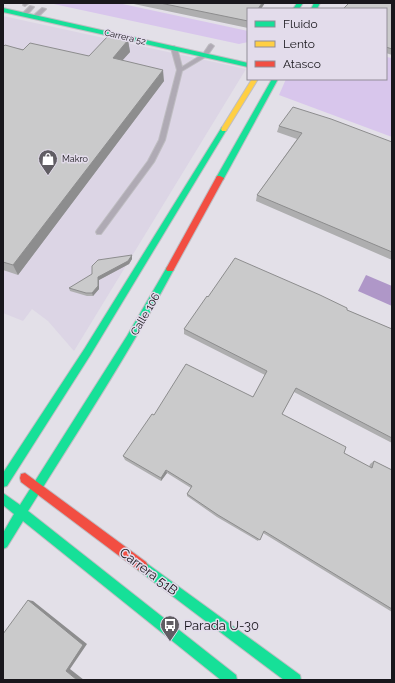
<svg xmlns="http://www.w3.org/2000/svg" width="395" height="683" font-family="Raleway,sans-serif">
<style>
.built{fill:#dcd5e5}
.green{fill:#d8c6ec}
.water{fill:#af97c8}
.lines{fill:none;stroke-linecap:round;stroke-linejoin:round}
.lane-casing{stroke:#bfbdc2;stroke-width:2}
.fast-casing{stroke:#bfbdc2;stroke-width:2}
.slow-casing{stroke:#bfbdc2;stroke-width:2}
.jam-casing{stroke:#bfbdc2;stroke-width:2}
.lane{fill:#afaab4;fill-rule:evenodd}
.fast{fill:#16e098;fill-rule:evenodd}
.slow{fill:#ffcf43;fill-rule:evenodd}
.jam{fill:#f24e42;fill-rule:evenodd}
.wall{fill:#aeaeaf}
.shaded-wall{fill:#8d8d8e}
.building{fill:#cacacb;stroke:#8d8d8e}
.labels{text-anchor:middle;stroke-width:3;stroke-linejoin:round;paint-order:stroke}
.far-street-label{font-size:9px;fill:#19171c;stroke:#e3dceb}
.far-poi-label{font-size:9px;fill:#19171c;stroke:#e3dceb;text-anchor:start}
.street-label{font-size:11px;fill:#19171c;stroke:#e3dceb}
.near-street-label{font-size:13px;fill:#19171c;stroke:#e3dceb}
.near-poi-label{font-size:13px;fill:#19171c;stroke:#e3dceb;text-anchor:start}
</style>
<rect width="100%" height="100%" fill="#e3e0e8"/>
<path class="built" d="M 3,16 L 246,69 L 74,351 L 48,321 L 32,309 L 23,321 L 3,313 Z"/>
<path class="green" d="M 49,3 L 118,3 L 248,31 L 248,42 L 239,44 Z
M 386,57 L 392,58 L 392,137 L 279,95 L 286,79 L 386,79 Z"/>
<path class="water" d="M 366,275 L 392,286 L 392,306 L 358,291 Z"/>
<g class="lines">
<defs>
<path id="lane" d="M 24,3 L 29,3 L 25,6 L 23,5 Z
M 30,6 L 34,7 L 26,16 L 22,16 L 22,14 Z
M 42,8 L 46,9 L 37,18 L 33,18 L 33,16 Z
M 211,44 L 214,46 L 207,56 L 182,71 L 165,140 L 154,162 L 101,234 L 97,234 L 96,232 L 97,230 L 148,161 L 159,140 L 177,70 L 171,48 L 174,46 L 177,48 L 182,67 L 203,54 L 209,45 Z"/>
<path id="fast" d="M 297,3 L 303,3 L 299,9 L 293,9 Z
M 314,3 L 320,3 L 317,9 L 311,9 Z
M 3,8 L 248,63 L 248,67 L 3,12 Z
M 272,79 L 278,79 L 223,180 L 217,180 L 216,178 Z
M 222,127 L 226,127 L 227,129 L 91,354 L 7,486 L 3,487 L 3,473 L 85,348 Z
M 170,266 L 174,269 C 130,352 78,431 28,511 L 236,675 L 237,680 L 221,680 L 23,521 L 7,547 L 3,549 L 3,533 L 14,514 L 3,505 L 3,493 L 20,505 L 127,336 L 167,267 Z
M 142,560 L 300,675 L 301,680 L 284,680 L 138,570 L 136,566 L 138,562 Z"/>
<path id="slow" d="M 252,79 L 258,79 L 226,131 L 222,131 L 221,129 Z"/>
<path id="jam" d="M 217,176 L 220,176 L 224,178 L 173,271 L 167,271 L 166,269 L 167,267 Z
M 25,473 L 146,562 L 148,566 L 146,570 L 142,572 L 138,570 L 21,482 L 20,478 L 21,474 Z"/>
</defs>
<use href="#lane" class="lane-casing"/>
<use href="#fast" class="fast-casing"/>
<use href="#slow" class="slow-casing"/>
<use href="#jam" class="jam-casing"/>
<use href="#lane" class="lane"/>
<use href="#fast" class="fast"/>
<use href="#slow" class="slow"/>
<use href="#jam" class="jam"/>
</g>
<path class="wall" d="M 129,3 L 265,3 L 248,9 L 248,28 Z
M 392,3 L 392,55 L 386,53 L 386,9 Z
M 128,40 L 130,52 L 122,60 L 164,81 L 18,275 L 3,270 L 3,47 L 89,56 Z
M 279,126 L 392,142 L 392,260 L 256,201 L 257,195 L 297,139 L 277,132 Z
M 132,255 L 132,259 L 129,264 L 99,280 L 99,289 L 93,296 L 87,296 L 70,291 L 69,288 Z
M 208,297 L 347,310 L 392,329 L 392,443 L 294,392 L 282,414 L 344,453 L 369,467 L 370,464 L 374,461 L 392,470 L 392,612 L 263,533 L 258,541 L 217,517 L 187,496 L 187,494 L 191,488 L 167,473 L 161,481 L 125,460 L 123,456 L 253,397 L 265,375 L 184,334 L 184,329 Z"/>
<path class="shaded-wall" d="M 262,3 L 265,3 L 261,9 L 258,9 Z
M 128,40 L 130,52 L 114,70 L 113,58 Z
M 163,70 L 164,81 L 18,275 L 13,265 Z
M 132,255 L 132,259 L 129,264 L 99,280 L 99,289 L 93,296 L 92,293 L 98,277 Z
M 166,470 L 167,473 L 161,481 L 161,478 Z
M 28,600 L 33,601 L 87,644 L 70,669 L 84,680 L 77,680 L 66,671 Z"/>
<path class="building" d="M 160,3 L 262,3 L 258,9 L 248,9 L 248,21 Z
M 349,3 L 392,3 L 392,49 L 386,47 L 386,9 L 343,9 Z
M 108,36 L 128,40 L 113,58 L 163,70 L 13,265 L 3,262 L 3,47 L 5,45 L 23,50 L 30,43 L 89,56 Z
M 293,107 L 331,119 L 392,142 L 392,252 L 257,195 L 302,133 L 279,126 Z
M 132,255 L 128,261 L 98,277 L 98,286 L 92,293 L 86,293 L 69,288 L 92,274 L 92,266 L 98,260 Z
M 235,258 L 320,295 L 347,308 L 347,310 L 392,329 L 392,438 L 296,388 L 282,414 L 346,447 L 344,453 L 372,468 L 374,461 L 392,470 L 392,609 L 264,531 L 260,540 L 218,515 L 187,494 L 192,486 L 166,470 L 161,478 L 123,456 L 152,414 L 154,415 L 186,364 L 253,397 L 267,371 L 184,329 L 207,296 L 208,297 Z
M 28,600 L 83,645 L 66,671 L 77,680 L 3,680 L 3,634 Z"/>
<defs>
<symbol id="shop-pin" viewBox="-11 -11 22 30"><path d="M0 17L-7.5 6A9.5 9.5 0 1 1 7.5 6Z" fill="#605d63" stroke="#e3dceb"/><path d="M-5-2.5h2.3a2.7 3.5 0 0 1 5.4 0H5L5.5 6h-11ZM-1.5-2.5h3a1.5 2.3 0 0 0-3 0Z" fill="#fff"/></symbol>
<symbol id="bus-pin" viewBox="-11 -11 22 30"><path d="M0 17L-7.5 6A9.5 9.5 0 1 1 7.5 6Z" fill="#605d63" stroke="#e3dceb"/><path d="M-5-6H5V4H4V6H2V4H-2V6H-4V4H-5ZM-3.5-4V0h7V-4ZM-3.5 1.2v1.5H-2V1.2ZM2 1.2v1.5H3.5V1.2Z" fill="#fff"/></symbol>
</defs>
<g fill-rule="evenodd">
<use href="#shop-pin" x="37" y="148" width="22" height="30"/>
<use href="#bus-pin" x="159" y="614" width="22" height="30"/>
</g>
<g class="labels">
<g class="far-street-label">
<text transform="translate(125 37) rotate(13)" y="3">Carrera 52</text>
</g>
<g class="far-poi-label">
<text x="62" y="162">Makro</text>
</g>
<g class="street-label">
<text transform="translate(145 314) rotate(-60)" y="4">Calle 106</text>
</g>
<g class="near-street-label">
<text transform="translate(149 571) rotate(37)" y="5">Carrera 51B</text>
</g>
<g class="near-poi-label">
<text x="184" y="630">Parada U-30</text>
</g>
</g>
<rect width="395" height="683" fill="none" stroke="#19171c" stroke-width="8"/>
<rect x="247" y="8" width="140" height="72" fill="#e3dceb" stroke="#928d98"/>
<rect x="255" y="21" width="20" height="6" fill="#16e098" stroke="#928d98"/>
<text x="283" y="28" font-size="12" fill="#19171c">Fluido</text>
<rect x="255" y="41" width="20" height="6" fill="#ffcf43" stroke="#928d98"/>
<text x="283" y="48" font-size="12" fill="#19171c">Lento</text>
<rect x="255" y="61" width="20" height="6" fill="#f24e42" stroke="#928d98"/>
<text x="283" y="68" font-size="12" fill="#19171c">Atasco</text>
</svg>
